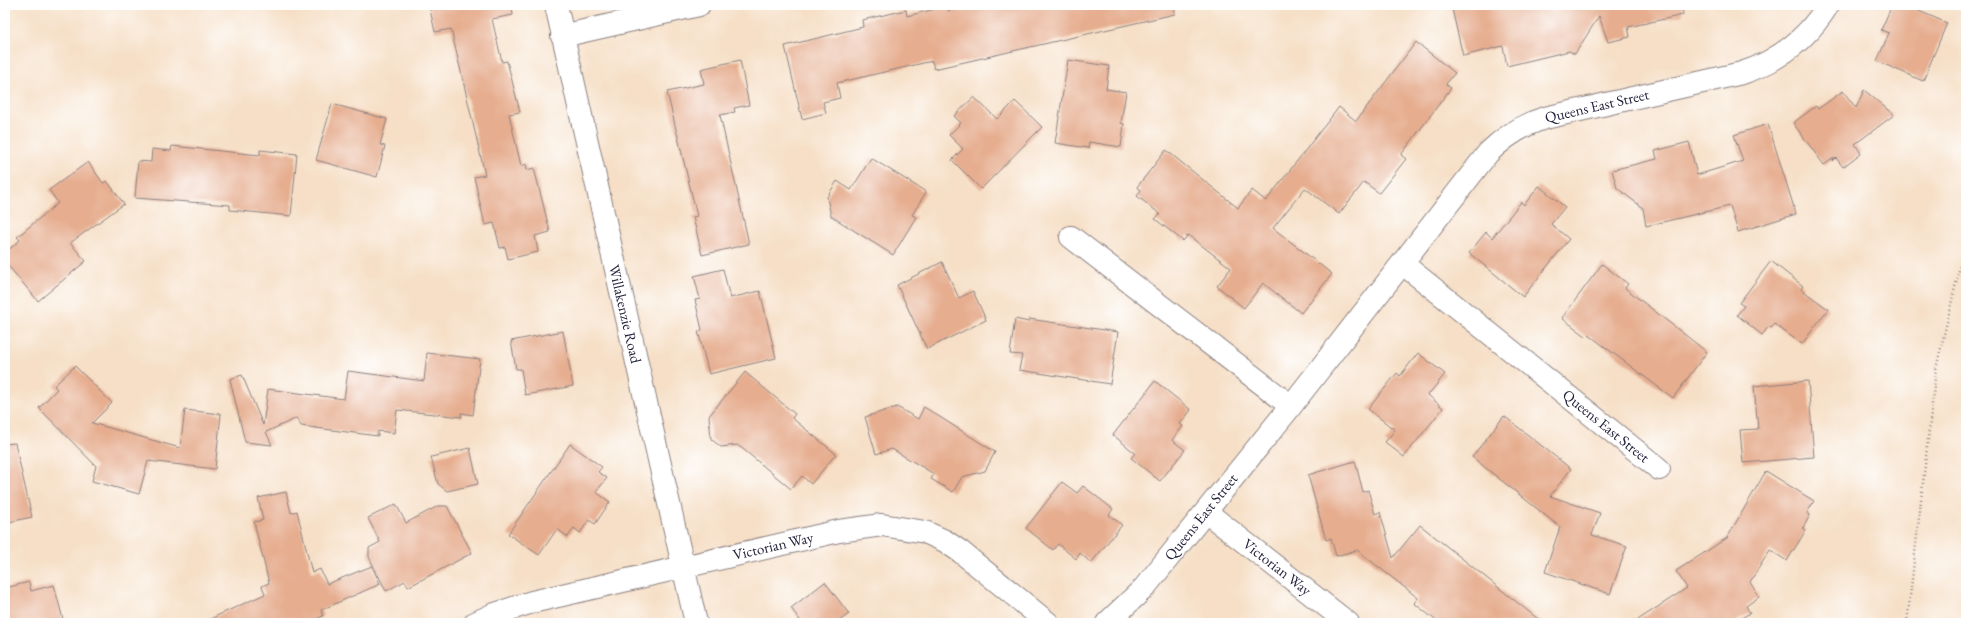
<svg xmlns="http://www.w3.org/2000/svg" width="1971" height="628" font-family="'EB Garamond',serif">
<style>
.building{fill:#e6ad8f}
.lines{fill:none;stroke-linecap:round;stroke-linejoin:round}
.minor-casing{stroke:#8c8080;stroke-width:24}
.path{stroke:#8c8080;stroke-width:2.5;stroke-dasharray:1 3;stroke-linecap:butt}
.minor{stroke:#fff;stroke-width:22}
.labels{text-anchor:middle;stroke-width:3;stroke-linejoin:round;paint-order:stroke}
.street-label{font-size:15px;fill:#22223b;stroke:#fff}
</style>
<rect width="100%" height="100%" fill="#fff"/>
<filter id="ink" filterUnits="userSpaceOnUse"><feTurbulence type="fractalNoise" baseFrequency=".025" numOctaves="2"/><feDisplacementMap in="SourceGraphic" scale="8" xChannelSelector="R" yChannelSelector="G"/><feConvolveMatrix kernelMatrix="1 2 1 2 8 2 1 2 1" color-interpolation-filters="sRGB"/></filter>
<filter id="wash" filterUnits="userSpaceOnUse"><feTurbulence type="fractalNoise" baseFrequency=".012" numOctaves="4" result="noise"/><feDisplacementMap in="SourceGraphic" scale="16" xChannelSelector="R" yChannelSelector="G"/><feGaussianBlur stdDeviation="0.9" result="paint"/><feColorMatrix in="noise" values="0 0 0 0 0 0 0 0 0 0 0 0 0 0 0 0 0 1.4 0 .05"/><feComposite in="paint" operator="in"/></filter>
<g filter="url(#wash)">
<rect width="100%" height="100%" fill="#f6dfc6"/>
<g id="blocks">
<path class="building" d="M 429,5 L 512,5 L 513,15 L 492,19 L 502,62 L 507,61 L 520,112 L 509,114 L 521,166 L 526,164 L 527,170 L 534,168 L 550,232 L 535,236 L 538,252 L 508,259 L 505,247 L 500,248 L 494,223 L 485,225 L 474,177 L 485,175 L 451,29 L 435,32 Z
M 975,5 L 1174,5 L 1175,14 L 934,69 L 932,61 L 837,83 L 840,98 L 823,102 L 826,113 L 802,119 L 785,46 L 863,27 L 862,20 L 906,10 L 907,16 L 947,6 L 948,11 Z
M 1451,5 L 1682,5 L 1683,15 L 1628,27 L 1630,37 L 1608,42 L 1599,16 L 1575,54 L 1569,51 L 1507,66 L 1503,46 L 1463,56 Z
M 1892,5 L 1905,5 L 1947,23 L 1923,81 L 1877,61 L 1889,33 L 1881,30 Z
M 1416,42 L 1455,73 L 1446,84 L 1451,88 L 1401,155 L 1406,159 L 1379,193 L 1364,182 L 1339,214 L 1305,188 L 1273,228 L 1332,274 L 1301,313 L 1263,283 L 1244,308 L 1217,286 L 1231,268 L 1188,235 L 1183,241 L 1155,219 L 1160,214 L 1137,196 L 1141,190 L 1137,187 L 1166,150 L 1238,208 L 1252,190 L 1266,201 L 1339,107 L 1356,121 Z
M 740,60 L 749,105 L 734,108 L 735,112 L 720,115 L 749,244 L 702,255 L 693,217 L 697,216 L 667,92 L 704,84 L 701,69 Z
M 1068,60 L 1109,66 L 1106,89 L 1126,92 L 1121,123 L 1124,124 L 1121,147 L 1089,142 L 1088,148 L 1055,143 Z
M 1864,90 L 1894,115 L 1855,144 L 1861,153 L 1843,167 L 1836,158 L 1833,161 L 1834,158 L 1824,165 L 1793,123 L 1816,106 L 1818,109 L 1843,91 L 1856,108 Z
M 974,97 L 997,119 L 1015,101 L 1042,127 L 981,189 L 952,160 L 963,149 L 949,135 L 961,123 L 954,116 Z
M 332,104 L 387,119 L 380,145 L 385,146 L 377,177 L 316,160 Z
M 1768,124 L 1796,214 L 1738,232 L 1730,206 L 1646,226 L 1643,208 L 1617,188 L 1612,170 L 1657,159 L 1655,151 L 1689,142 L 1697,175 L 1743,161 L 1734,135 Z
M 172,146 L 260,155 L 260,150 L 297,154 L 291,216 L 230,210 L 230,205 L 135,198 L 138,161 L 151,162 L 152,149 L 171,151 Z
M 871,158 L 926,192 L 912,215 L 916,217 L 893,255 L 831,216 L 827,197 L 837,181 L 851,190 Z
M 88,162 L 103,183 L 107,181 L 124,204 L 70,243 L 86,261 L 38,301 L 5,262 L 5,253 L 20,240 L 17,237 L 58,203 L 49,190 Z
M 1539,186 L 1565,207 L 1551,224 L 1569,239 L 1523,297 L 1469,253 L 1486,232 L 1492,238 L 1521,202 L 1524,205 Z
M 1771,261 L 1803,286 L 1801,289 L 1828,309 L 1802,344 L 1774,324 L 1771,328 L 1769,326 L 1762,335 L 1737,315 L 1744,306 L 1739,303 Z
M 942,262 L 959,298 L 973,291 L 986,320 L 927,349 L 897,285 Z
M 1602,264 L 1628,284 L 1625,288 L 1707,352 L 1673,398 L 1589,335 L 1587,337 L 1562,318 Z
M 723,269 L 730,298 L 760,291 L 776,358 L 709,374 L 698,331 L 702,330 L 695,300 L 700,299 L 694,276 Z
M 1015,319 L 1029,322 L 1029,319 L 1118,332 L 1110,384 L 1019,370 L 1022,355 L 1010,354 Z
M 563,331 L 573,386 L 525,395 L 521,369 L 516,369 L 511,341 Z
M 427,353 L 480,359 L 473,415 L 461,413 L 462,417 L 397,410 L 394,433 L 378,431 L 378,436 L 301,426 L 297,418 L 266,432 L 272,445 L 245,442 L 230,379 L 242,375 L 263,425 L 268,389 L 344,399 L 348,371 L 424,381 Z
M 1418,353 L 1445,374 L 1428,395 L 1443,408 L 1404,457 L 1385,442 L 1395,430 L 1368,409 L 1397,373 L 1400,376 Z
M 75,366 L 112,403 L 92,423 L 180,448 L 185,410 L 221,414 L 215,469 L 148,461 L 139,494 L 92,481 L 96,466 L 39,408 L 57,389 L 54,386 Z
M 745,372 L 795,414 L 792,418 L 836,454 L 811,484 L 802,476 L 791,489 L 743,449 L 737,445 L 721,447 L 711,439 L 709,416 Z
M 1155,381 L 1191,410 L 1180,424 L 1183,426 L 1172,440 L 1185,450 L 1160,481 L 1131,458 L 1135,453 L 1113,435 Z
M 1808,381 L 1814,457 L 1743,463 L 1740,430 L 1758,429 L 1754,386 Z
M 897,407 L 918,419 L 924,407 L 995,452 L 985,471 L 962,477 L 953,492 L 931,479 L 934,474 L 892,449 L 876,454 L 865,417 Z
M 1504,416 L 1571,469 L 1550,496 L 1600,513 L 1592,535 L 1627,546 L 1610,594 L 1545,572 L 1560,527 L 1472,457 Z
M 15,443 L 32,517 L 5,523 L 5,444 Z
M 570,444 L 602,467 L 598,472 L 607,478 L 596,492 L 610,502 L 595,524 L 589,520 L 580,533 L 574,528 L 568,537 L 557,529 L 539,555 L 508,534 Z
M 470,448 L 478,484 L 447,491 L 438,484 L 431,457 Z
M 1355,461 L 1363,492 L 1368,490 L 1375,514 L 1380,512 L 1393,558 L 1420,525 L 1543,623 L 1439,623 L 1414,603 L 1418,598 L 1357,550 L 1336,556 L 1331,538 L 1326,540 L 1308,475 Z
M 1766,471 L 1814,501 L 1807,513 L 1810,515 L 1803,528 L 1806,530 L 1787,561 L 1770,550 L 1750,582 L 1759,597 L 1746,606 L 1750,613 L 1733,623 L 1633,623 L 1687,588 L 1676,571 L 1727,538 Z
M 1062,482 L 1077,493 L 1083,486 L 1113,509 L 1109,515 L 1122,525 L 1091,563 L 1080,553 L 1076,559 L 1058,544 L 1053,550 L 1026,528 Z
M 286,492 L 291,513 L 297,511 L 312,573 L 320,569 L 327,584 L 372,566 L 380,584 L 321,610 L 323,616 L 307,623 L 201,623 L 265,594 L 262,586 L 269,583 L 254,522 L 263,520 L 258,498 Z
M 396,504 L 406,523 L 438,506 L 447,506 L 472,553 L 408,587 L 405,581 L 386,591 L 369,557 L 369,548 L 380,542 L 368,518 Z
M 29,582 L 31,591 L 54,585 L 64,623 L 5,623 L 5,588 Z
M 825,582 L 849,614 L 836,623 L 802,623 L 791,608 Z"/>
</g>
</g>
<g filter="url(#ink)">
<use href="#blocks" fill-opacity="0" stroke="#8c8080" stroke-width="1"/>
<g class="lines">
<defs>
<path id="minor" d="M 556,5 L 696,623
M 562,36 L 699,5
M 1071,237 L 1291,406 L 1144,588 L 1107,623
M 1403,264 L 1659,469
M 1291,406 L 1488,153 C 1505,136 1522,125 1545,118 L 1742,73 C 1779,61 1807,39 1828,5
M 1206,512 L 1348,623
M 475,623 L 492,615 L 532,602 L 839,531 L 882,525 L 925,532 L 945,541 L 961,552 L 1048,623"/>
</defs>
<use href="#minor" class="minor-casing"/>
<path class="path" d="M 1907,623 L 1936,369 L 1966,240"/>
<use href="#minor" class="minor"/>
</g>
</g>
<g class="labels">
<g class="street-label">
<text transform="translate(1597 106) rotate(-13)" y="5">Queens East Street</text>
<text transform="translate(625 314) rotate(77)" y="5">Willakenzie Road</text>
<text transform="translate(1606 426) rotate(39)" y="5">Queens East Street</text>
<text transform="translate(1201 517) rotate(-51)" y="5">Queens East Street</text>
<text transform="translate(773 546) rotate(-13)" y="5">Victorian Way</text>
<text transform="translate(1277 567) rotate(38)" y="5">Victorian Way</text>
</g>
</g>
<rect width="1971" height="628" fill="none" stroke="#fff" stroke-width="20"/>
</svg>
